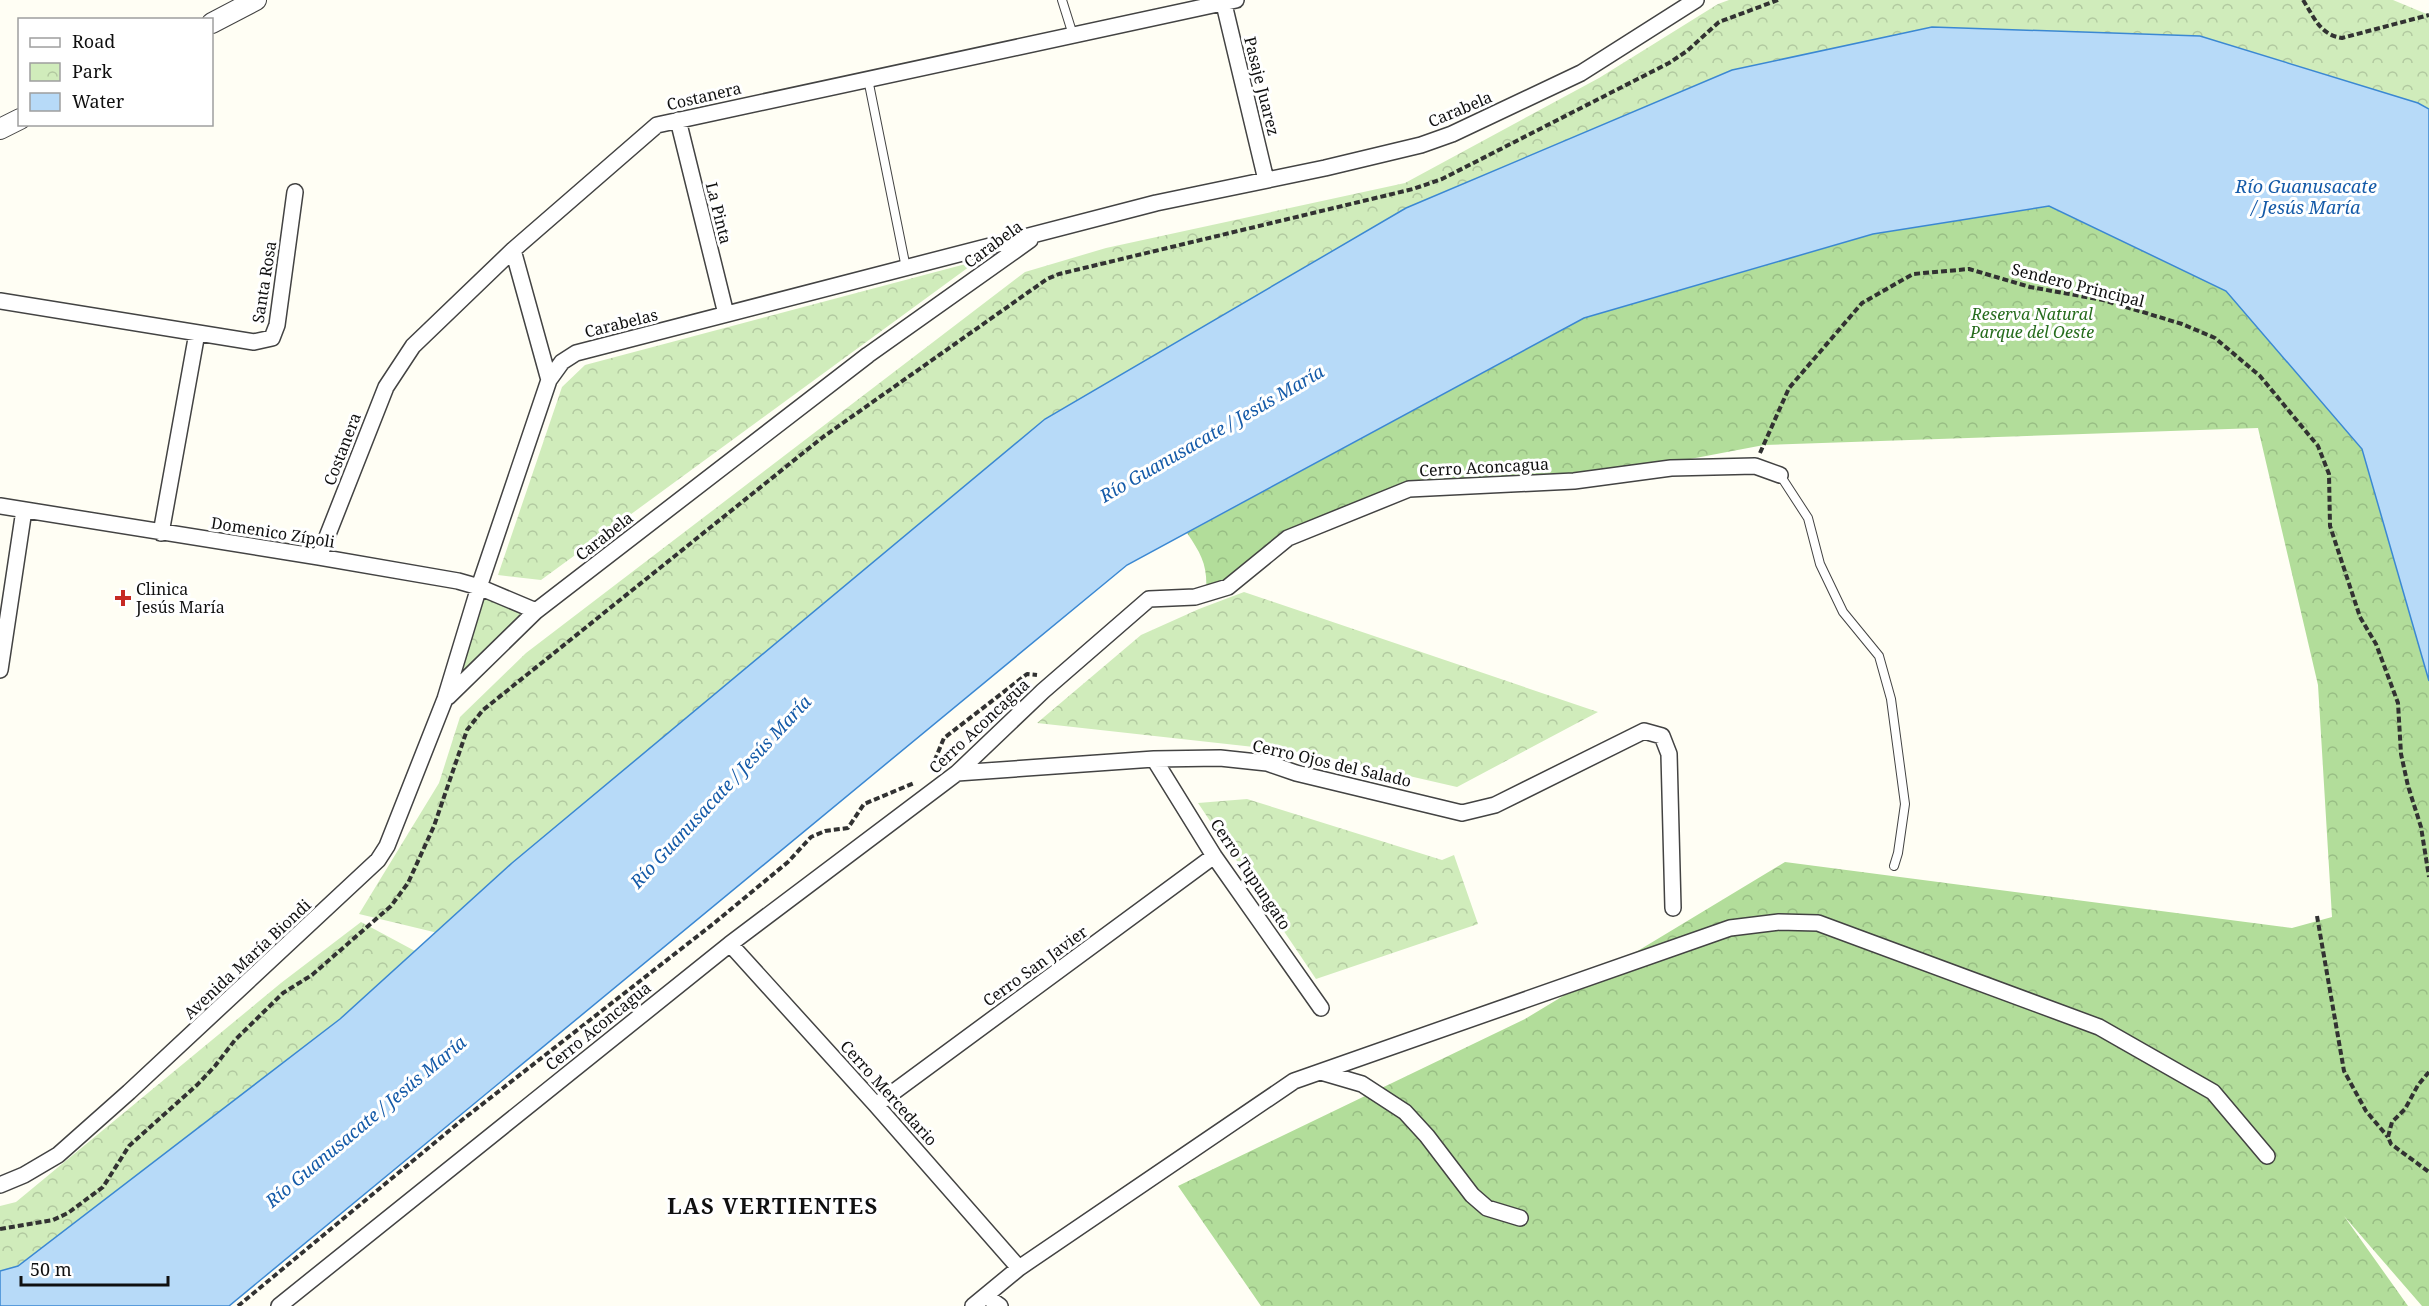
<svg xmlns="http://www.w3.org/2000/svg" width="2429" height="1306" font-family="'Noto Serif',serif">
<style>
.forest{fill:url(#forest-crowns)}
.park{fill:url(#park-crowns)}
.water{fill:#b7daf8;stroke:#3b88d2;stroke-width:1.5}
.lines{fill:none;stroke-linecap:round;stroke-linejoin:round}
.service-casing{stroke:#434343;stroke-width:10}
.minor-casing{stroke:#434343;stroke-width:18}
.tertiary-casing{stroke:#434343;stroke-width:22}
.path{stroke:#323232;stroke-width:4;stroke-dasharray:6 3;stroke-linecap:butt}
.service{stroke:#fff;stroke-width:8}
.minor{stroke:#fff;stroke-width:15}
.tertiary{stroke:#fff;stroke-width:20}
.poi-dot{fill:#c62922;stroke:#fff;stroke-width:2}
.labels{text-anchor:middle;stroke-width:6;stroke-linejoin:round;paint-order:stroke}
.street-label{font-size:16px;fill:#101010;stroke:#fff}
.park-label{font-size:16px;font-style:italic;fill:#266c1d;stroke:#fff}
.poi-label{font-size:16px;fill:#101010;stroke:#fff;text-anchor:start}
.water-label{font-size:18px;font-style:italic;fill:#145aa8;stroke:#fff}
.district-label{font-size:22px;font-weight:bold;letter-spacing:1.5px;fill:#101010;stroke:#fff}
</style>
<defs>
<pattern id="forest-crowns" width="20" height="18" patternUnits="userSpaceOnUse" patternTransform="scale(1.5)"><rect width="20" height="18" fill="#b2dd9a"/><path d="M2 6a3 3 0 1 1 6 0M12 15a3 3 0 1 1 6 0" fill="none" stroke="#98bd84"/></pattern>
<pattern id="park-crowns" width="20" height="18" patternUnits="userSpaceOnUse" patternTransform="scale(1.5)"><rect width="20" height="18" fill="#d0ecbb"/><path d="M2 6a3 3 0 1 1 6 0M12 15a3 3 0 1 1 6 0" fill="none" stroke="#b2c9a0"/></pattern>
</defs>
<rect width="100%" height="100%" fill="#fffef4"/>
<path class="forest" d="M 2049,206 L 2226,291 L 2362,449 L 2429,681 L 2429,1306 L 2422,1306 L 2344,1216 L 2408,1306 L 1261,1306 L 1178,1186 L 1525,1019 L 1785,862 L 2292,928 L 2332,917 L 2318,685 L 2258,428 L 1764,445 L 1574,481 L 1409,489 L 1288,538 L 1206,594 C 1208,566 1202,555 1187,533 L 1584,318 L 1873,234 Z"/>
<path class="park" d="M 1729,0 L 2393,0 L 2429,15 L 2429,109 L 2418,103 L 2200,36 L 1732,70 L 1406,208 L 1045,419 L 512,863 L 442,934 L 359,914 L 439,783 L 460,717 L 526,653 L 1025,272 L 1106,248 L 1405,183 L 1599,78 L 1718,4 Z
M 977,261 L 541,580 L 498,575 L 562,387 L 585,365 Z
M 1244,592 L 1598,712 L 1457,787 L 1309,753 L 1037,723 L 1141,635 L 1199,609 Z
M 482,597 L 525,613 L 455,682 Z
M 1247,799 L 1442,860 L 1454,855 L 1478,924 L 1316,979 L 1198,803 Z
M 361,922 L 415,951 L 340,1019 L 18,1266 L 0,1271 L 0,1206 L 16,1202 L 281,983 Z"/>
<path class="water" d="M 1932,27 L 2200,36 L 2418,103 L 2429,109 L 2429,681 L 2362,449 L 2226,291 L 2049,206 L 1873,234 L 1584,318 L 1127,565 L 229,1306 L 0,1306 L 0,1271 L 18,1266 L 340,1019 L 512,863 L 1045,419 L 1406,208 L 1732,70 Z"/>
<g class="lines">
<defs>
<path id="service" d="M 1062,0 L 1073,35
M 868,79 L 906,268
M 1780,475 L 1808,518 L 1820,564 L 1843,612 L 1879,656 L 1891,699 L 1905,804 L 1898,853 L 1894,866"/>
<path id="minor" d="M 1223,0 L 1266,180
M 678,120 L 726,314
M 513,250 L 549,380
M 0,301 L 254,342 L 272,338 L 277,325 L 295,192
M 0,506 L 319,557 L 458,581 L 479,587 L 536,611
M 161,533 L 197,333
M 319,557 L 386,387 L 413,346 L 513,250 L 657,125 L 1236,0
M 0,670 L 24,510
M 448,697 L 536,611 L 868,355 L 1030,240
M 1154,759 L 1214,856 L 1321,1008
M 957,773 L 1154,759 L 1220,758 L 1267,763 L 1296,773 L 1462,813 L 1495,805 L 1644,731 L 1662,736 L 1669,754 L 1673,908
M 730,944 L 876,1105 L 1019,1268
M 1321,1072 L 1362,1084 L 1405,1112 L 1427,1136 L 1472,1195 L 1487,1208 L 1520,1218
M 876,1105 L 1214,856
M 0,1185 L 24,1175 L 58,1155 L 129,1092 L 378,860 L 387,846 L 445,699 L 479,587 L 549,380 L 562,362 L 576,353 L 1156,203 L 1325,168 L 1421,145 L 1452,134 L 1581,73 L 1696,0
M 986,1296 L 1000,1306
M 279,1306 L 730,944 L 957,773 L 1043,691 L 1149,599 L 1195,597 L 1228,587 L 1288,538 L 1409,489 L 1574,481 L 1671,468 L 1755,466 L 1780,475
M 973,1306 L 1019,1268 L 1294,1081 L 1730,928 L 1779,922 L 1818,923 L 2099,1027 L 2213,1092 L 2267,1156"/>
<path id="tertiary" d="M 212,23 L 256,0
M 0,129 L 20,119"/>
</defs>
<use href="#service" class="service-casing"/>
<use href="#minor" class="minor-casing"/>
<use href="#tertiary" class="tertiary-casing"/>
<path class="path" d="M 2303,0 C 2314,17 2320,35 2342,38 L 2429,15
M 1760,453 L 1789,388 L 1862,303 L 1913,274 L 1969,269 L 2030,287 L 2103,300 L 2182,324 L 2215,338 L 2260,376 L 2318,446 L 2329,474 L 2330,526 L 2360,617 L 2376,644 L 2398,703 L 2401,754 L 2408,786 L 2421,827 L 2429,877
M 931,769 L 944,738 L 1027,674 L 1037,675
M 2317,916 L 2344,1071 L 2366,1111 L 2388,1137
M 2429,1072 L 2418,1085 L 2405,1109 L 2392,1122 L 2388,1137 L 2391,1144 L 2429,1172
M 0,1229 L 53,1220 L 68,1213 L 103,1187 L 129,1146 L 198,1084 L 215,1066 L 235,1040 L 283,993 L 312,975 L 391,906 L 408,883 L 434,826 L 467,730 L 483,710 L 823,437 L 1047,279 L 1059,274 L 1413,189 L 1442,179 L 1669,63 L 1687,51 L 1719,22 L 1778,0
M 238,1306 L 462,1120 L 713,924 L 788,862 L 811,837 L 825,831 L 848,828 L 864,804 L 914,783"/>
<use href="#service" class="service"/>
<use href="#minor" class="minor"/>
<use href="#tertiary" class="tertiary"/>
</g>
<path class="poi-dot" d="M120 589h6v6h6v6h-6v6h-6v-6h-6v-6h6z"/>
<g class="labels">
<g class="street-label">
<text transform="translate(1262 86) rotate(76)" y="6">Pasaje Juarez</text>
<text transform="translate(704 96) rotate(-13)" y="6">Costanera</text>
<text transform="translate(1460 109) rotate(-23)" y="6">Carabela</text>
<text transform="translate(719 213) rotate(76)" y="6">La Pinta</text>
<text transform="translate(993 244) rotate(-36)" y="6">Carabela</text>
<text transform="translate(264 282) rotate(-81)" y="6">Santa Rosa</text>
<text transform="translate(2078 285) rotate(14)" y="6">Sendero Principal</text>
<text transform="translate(621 323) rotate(-14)" y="6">Carabelas</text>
<text transform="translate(342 449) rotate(-69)" y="6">Costanera</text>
<text transform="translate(1484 467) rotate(-3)" y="6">Cerro Aconcagua</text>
<text transform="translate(273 532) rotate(9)" y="6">Domenico Zípoli</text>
<text transform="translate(604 536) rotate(-38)" y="6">Carabela</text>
<text transform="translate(979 726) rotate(-43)" y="6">Cerro Aconcagua</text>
<text transform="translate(1332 763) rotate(13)" y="6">Cerro Ojos del Salado</text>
<text transform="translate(1251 874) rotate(56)" y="6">Cerro Tupungato</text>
<text transform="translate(247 959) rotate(-43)" y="6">Avenida María Biondi</text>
<text transform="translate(1035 966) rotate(-36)" y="6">Cerro San Javier</text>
<text transform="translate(598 1026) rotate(-39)" y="6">Cerro Aconcagua</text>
<text transform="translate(889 1093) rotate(48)" y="6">Cerro Mercedario</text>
</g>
<g class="park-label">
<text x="2032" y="320">Reserva Natural<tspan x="2032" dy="18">Parque del Oeste</tspan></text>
</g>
<g class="poi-label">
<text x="136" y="595">Clinica<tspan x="136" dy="18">Jesús María</tspan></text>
</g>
<g class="water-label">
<text x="2306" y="193">Río Guanusacate<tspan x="2306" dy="21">/ Jesús María</tspan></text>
<text transform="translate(1212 434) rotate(-30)" y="6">Río Guanusacate / Jesús María</text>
<text transform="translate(721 792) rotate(-47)" y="6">Río Guanusacate / Jesús María</text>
<text transform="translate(366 1122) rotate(-40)" y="6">Río Guanusacate / Jesús María</text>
</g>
<g class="district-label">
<text x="773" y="1214">LAS VERTIENTES</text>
</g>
</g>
<rect x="18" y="18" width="195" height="108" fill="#ffffff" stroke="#9f9f9f" stroke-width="1.5"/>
<rect x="30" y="38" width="30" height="9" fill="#ffffff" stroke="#9f9f9f" stroke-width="1.5"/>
<text x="72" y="48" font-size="18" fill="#101010">Road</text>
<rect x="30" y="63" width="30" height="18" fill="url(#park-crowns)" stroke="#9f9f9f" stroke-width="1.5"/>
<text x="72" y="78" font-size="18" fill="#101010">Park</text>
<rect x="30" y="93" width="30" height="18" fill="#b7daf8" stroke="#9f9f9f" stroke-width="1.5"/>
<text x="72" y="108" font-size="18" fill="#101010">Water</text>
<path d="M21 1276v9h147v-9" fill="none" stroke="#101010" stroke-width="3"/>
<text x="30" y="1276" font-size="18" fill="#101010" stroke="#ffffff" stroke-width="4.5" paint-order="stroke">50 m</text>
</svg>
